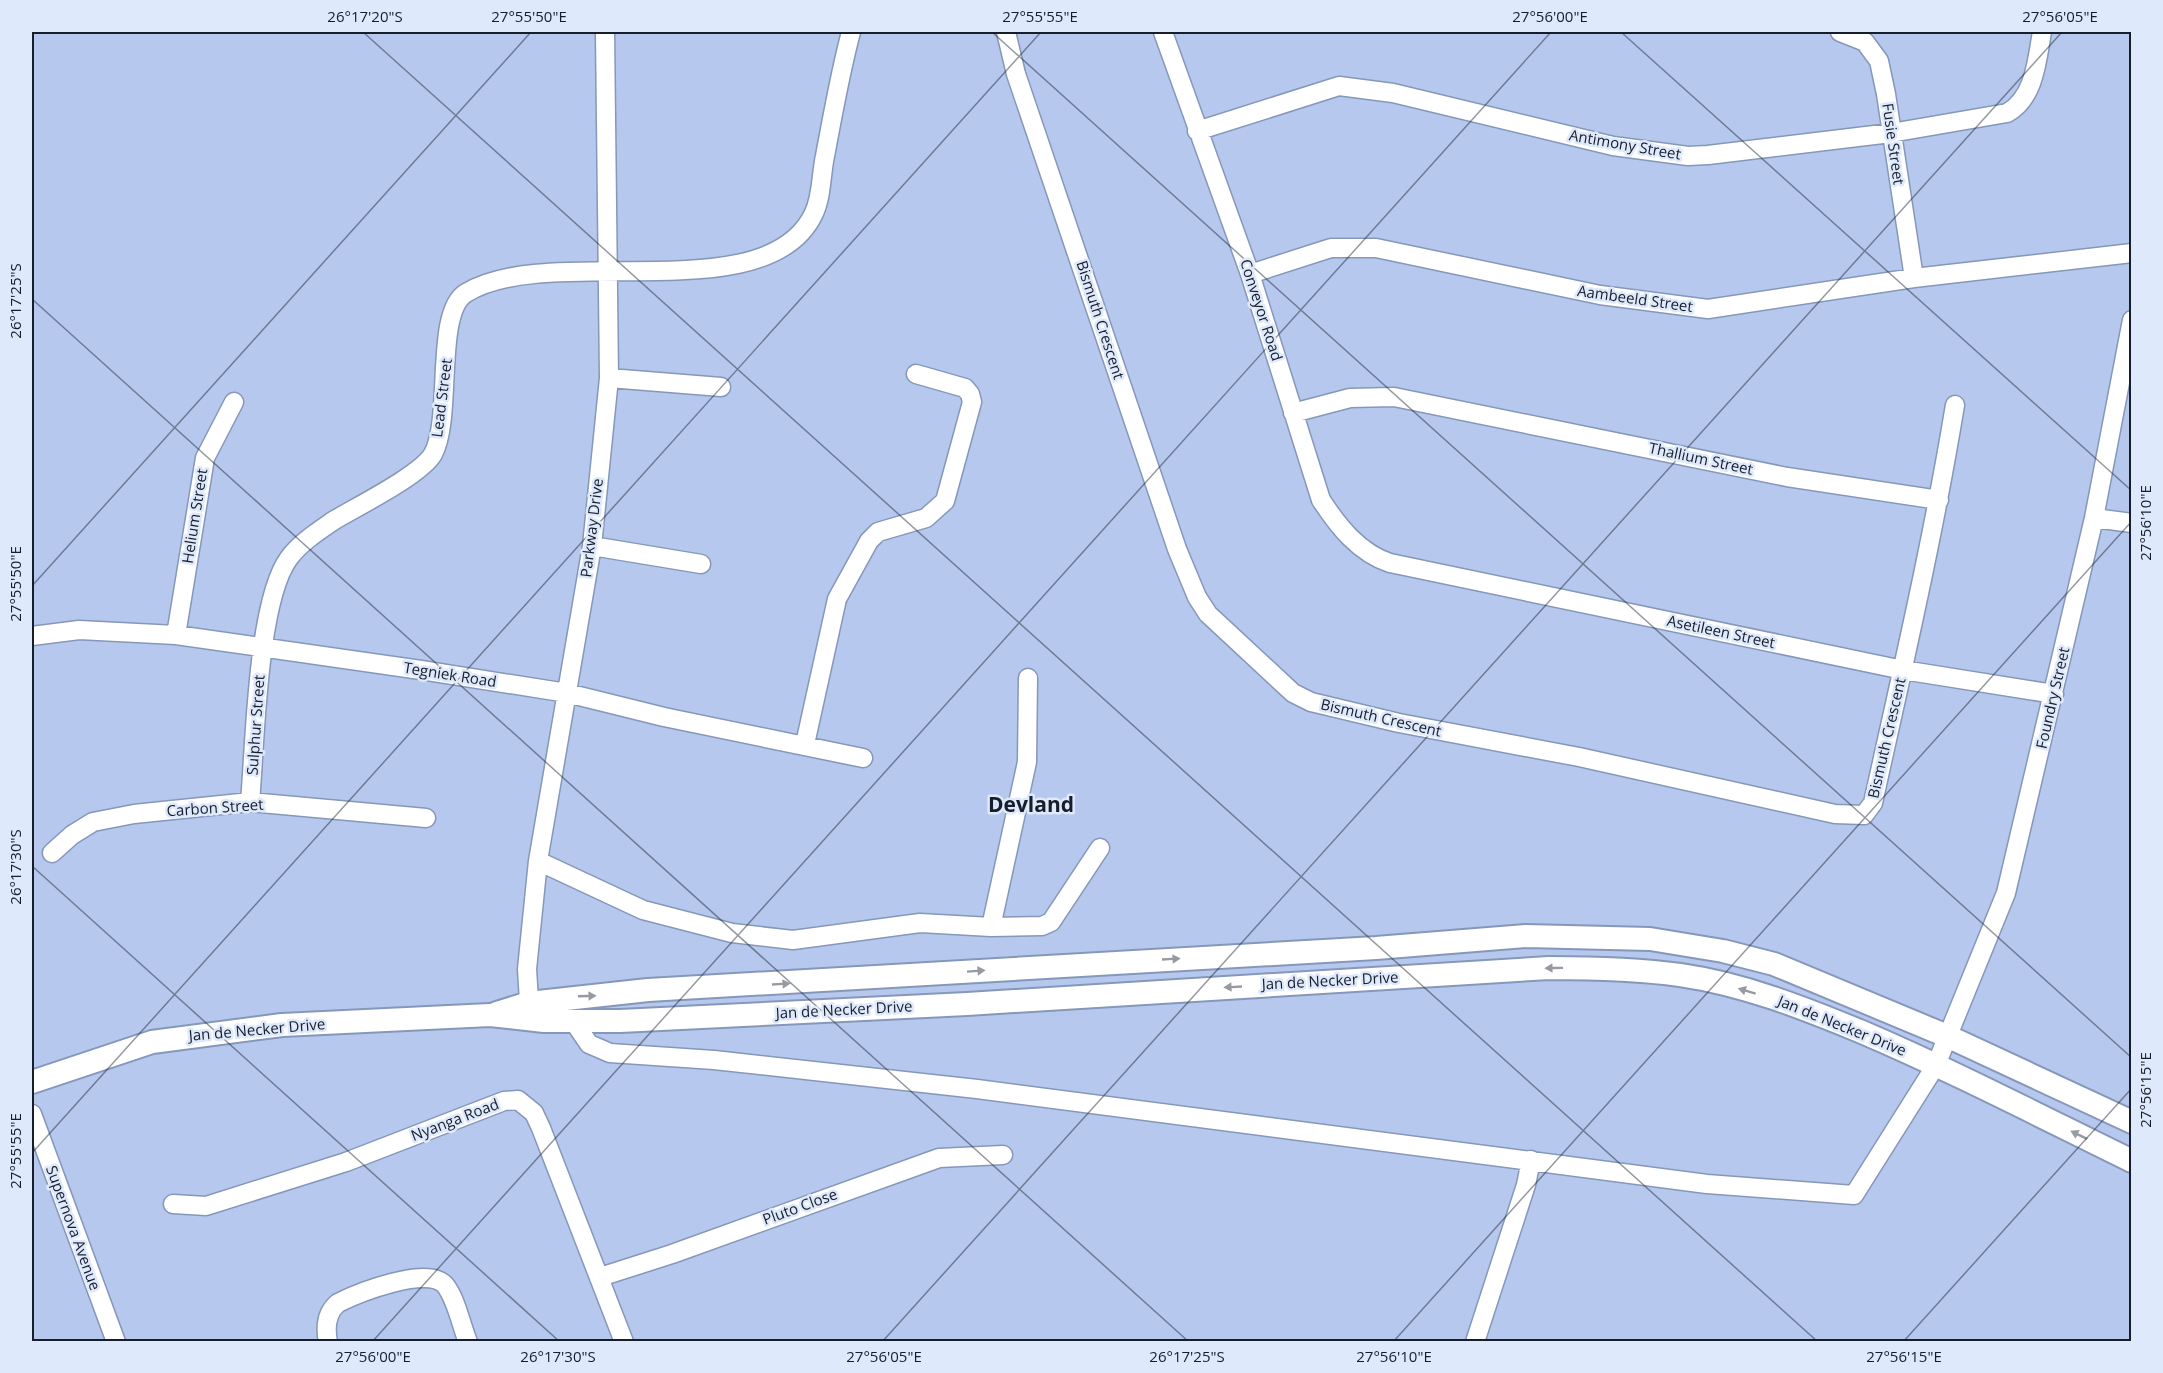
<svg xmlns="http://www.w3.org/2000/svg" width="2163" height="1373" font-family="'Open Sans',sans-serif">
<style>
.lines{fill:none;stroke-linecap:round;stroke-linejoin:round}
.minor-casing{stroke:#8597ba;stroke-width:21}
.major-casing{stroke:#8597ba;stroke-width:26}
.minor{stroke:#fff;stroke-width:18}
.major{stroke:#fff;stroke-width:22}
.oneway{fill:#979aa0}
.ticks{fill:none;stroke:#171e2b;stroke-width:1.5;stroke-opacity:0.45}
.labels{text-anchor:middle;stroke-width:5;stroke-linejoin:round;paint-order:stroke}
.street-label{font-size:15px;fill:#171e2b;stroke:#dfe9fc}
.district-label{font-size:21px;font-weight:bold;fill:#171e2b;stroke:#dfe9fc}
.neatline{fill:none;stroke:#171e2b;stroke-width:2}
.ticks-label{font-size:15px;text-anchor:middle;fill:#171e2b}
</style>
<rect width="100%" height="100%" fill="#b6c8ed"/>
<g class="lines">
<defs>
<path id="minor" d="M 1006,32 L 1016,74 L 1177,549 L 1197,597 L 1208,614 L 1293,693 L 1311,702 L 1399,723 L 1579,757 L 1835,814 L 1864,815 L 1873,803 C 1902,671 1933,539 1955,405
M 1163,32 L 1250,274 L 1321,500 C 1338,526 1359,553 1390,563 L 1903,670 L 2054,694
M 1840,32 L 1865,42 L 1879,61 L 1886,94 L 1914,278
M 1197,131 L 1339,86 L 1393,93 L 1613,146 L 1688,156 L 1708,155 L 1891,133 L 2007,113 C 2035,98 2037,59 2042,32
M 1250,274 L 1331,248 L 1376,248 L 1600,295 L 1708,309 L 1914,278 L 2132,253
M 609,378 L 721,387
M 1293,413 L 1350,398 L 1394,397 L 1787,477 L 1939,500
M 2094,518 L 2132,523
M 592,546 L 701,564
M 176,635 L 205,458 L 234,402
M 32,636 L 79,630 L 176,635 L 421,670 L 567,693 L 664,717 L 863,758
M 805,744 L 837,599 L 869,541 L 878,532 L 926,518 L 945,501 L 972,402 L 970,394 L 965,388 L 916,374
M 250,802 C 255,746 257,601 289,558 C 300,543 317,532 333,521 C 356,507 421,475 433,454 C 453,418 434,312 466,293 C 551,241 768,313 814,213 C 822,196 821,174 825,156 C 833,114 840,73 851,32
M 52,853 L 72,835 L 93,822 L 134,814 L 250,802 L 426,818
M 538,861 L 643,910 L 732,933 L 793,940 L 920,923 L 991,927 L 1042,926 L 1051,922 L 1100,848
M 991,927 L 1027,762 L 1028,678
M 530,1017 L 527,969 L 538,861 L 592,546 L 609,378 L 605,32
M 574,1022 L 589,1044 L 610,1053 L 714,1060 L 977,1089 L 1707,1184 L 1854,1195 L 1936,1065 L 2006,893 L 2094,518 L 2132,320
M 32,1114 L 116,1342
M 173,1204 L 206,1206 L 346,1162 L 504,1101 L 518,1100 L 534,1113 L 541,1128 L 624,1342
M 600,1277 L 672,1254 L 939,1158 L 1003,1155
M 328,1342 C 325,1327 326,1313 338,1303 C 358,1293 428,1265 445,1285 C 456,1298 461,1325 468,1342
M 1475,1342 L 1526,1185 L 1531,1160"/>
<path id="major" d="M 497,1013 L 529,1003 L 648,990 L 1376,948 L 1526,936 L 1650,939 L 1723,951 L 1774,964 L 1947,1036 L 2132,1122
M 32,1082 L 152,1042 L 282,1025 L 490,1015 L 544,1021 L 620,1021 L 967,1004 L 1549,968 C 1593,968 1637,969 1680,975 C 1743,984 1804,1008 1862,1032 C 1953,1071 2042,1117 2132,1161"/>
</defs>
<use href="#minor" class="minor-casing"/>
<use href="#major" class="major-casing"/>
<use href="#minor" class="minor"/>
<use href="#major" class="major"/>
</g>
<defs><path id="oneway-solid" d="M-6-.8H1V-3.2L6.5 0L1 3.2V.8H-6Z" transform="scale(1.5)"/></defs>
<g class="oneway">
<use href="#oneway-solid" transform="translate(1171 959) rotate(-3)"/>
<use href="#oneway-solid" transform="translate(1554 968) rotate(179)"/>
<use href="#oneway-solid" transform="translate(976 971) rotate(-4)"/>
<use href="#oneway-solid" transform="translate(781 984) rotate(-3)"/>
<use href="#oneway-solid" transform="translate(1233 987) rotate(177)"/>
<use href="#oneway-solid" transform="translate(1747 991) rotate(-163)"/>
<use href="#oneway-solid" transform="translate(587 996) rotate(-2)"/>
<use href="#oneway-solid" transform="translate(2079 1135) rotate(-154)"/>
</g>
<path class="ticks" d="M 363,32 L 1818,1342M 992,32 L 2132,1058M 1621,32 L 2132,491M 32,299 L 1189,1342M 32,586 L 531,32M 32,866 L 560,1342M 32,1153 L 1041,32M 372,1342 L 1551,32M 882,1342 L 2062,32M 1393,1342 L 2132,521M 1903,1342 L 2132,1088"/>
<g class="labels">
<g class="street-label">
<text transform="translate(1893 144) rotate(82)" y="5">Fusie Street</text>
<text transform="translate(1625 145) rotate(10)" y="5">Antimony Street</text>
<text transform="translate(1635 299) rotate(8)" y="5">Aambeeld Street</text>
<text transform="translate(1261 310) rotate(72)" y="5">Conveyor Road</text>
<text transform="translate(1100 320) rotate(72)" y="5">Bismuth Crescent</text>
<text transform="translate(442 398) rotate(-83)" y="5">Lead Street</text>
<text transform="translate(1701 459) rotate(12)" y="5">Thallium Street</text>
<text transform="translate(195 516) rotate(-81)" y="5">Helium Street</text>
<text transform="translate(592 528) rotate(-83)" y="5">Parkway Drive</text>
<text transform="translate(1721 632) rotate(12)" y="5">Asetileen Street</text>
<text transform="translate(450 675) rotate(9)" y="5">Tegniek Road</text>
<text transform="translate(2053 698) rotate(-77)" y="5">Foundry Street</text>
<text transform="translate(1381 718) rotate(13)" y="5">Bismuth Crescent</text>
<text transform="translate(256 725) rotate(-86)" y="5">Sulphur Street</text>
<text transform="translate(1887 738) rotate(-77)" y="5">Bismuth Crescent</text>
<text transform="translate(215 808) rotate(-4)" y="5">Carbon Street</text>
<text transform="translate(1330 981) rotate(-3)" y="5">Jan de Necker Drive</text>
<text transform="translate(844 1010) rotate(-3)" y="5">Jan de Necker Drive</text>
<text transform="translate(1842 1026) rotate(22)" y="5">Jan de Necker Drive</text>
<text transform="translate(257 1030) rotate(-5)" y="5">Jan de Necker Drive</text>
<text transform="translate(455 1120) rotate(-21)" y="5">Nyanga Road</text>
<text transform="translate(800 1207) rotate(-20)" y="5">Pluto Close</text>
<text transform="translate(73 1228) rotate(70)" y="5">Supernova Avenue</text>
</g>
<g class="district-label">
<text x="1031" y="812">Devland</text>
</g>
</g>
<rect width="2163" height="1373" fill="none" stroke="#dfe9fc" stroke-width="66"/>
<rect x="33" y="33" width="2097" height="1307" class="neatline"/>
<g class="ticks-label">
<text x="365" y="22">26°17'20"S</text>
<text x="529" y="22">27°55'50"E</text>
<text x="1040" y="22">27°55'55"E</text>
<text x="1550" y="22">27°56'00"E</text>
<text x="2060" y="22">27°56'05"E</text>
<text transform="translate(16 301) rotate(-90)" y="5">26°17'25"S</text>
<text transform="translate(2146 523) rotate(-90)" y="5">27°56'10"E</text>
<text transform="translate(16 584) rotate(-90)" y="5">27°55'50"E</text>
<text transform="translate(16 867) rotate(-90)" y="5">26°17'30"S</text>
<text transform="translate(2146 1090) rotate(-90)" y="5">27°56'15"E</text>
<text transform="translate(16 1151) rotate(-90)" y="5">27°55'55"E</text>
<text x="373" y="1362">27°56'00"E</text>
<text x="558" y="1362">26°17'30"S</text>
<text x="884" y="1362">27°56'05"E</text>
<text x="1187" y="1362">26°17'25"S</text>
<text x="1394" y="1362">27°56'10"E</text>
<text x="1904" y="1362">27°56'15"E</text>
</g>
</svg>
